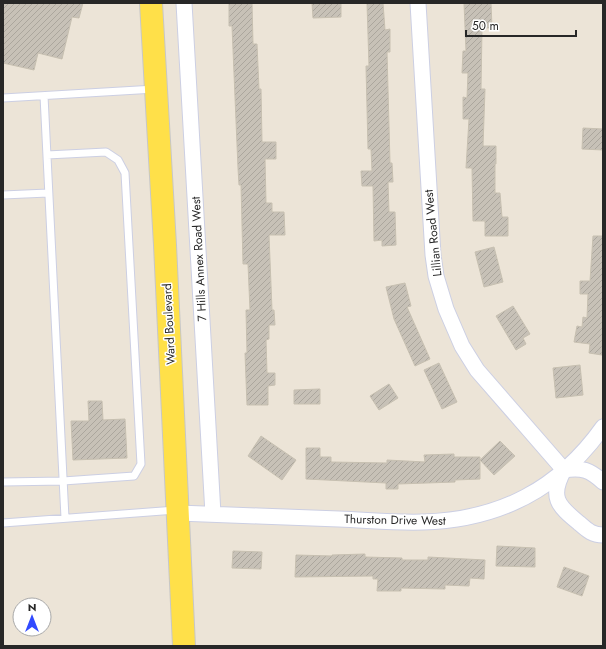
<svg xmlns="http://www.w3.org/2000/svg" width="606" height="649" font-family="Jost,sans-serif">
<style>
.building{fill:url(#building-hatch);stroke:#c7c0b1}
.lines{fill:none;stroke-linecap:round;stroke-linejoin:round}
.service-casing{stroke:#cccfe3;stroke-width:9}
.minor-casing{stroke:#cccfe3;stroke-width:17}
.primary-casing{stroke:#c7c7c7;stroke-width:24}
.service{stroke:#fff;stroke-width:7}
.minor{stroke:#fff;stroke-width:15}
.primary{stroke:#ffe049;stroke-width:22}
.labels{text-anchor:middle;stroke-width:3;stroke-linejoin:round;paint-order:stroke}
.street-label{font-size:12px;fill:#272727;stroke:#fff}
</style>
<defs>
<pattern id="building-hatch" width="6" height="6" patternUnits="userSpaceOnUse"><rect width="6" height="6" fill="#c7c1b7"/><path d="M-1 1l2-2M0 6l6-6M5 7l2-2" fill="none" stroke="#aba69d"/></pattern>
</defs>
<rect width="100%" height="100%" fill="#ece4d7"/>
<path class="building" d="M 3,3 L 83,3 L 79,18 L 72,17 L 62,59 L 38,53 L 34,70 L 3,63 Z
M 229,3 L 252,3 L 253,44 L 257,44 L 259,89 L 261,89 L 262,142 L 276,142 L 276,159 L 265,159 L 266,203 L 272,203 L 272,212 L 284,212 L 285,235 L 269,235 L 272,310 L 274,310 L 275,325 L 269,325 L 269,339 L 266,340 L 267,373 L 275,373 L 275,385 L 268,386 L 268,405 L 247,405 L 245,353 L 247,353 L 246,310 L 250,310 L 248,264 L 243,264 L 241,185 L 239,185 L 238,168 L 232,26 L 229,26 Z
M 312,3 L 341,3 L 341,17 L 313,18 Z
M 367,3 L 383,3 L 385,30 L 390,29 L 390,52 L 387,52 L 390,163 L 392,163 L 393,182 L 388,182 L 389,212 L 395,212 L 396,245 L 382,246 L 382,240 L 374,241 L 373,186 L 362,186 L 361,171 L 372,171 L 371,149 L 368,149 L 366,66 L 369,66 Z
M 464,3 L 491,3 L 492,28 L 482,28 L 481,89 L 485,89 L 483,146 L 496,146 L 496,164 L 495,164 L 495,193 L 500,193 L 502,217 L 508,217 L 508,236 L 485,236 L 485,221 L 473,221 L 472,168 L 466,168 L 469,119 L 463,119 L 463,97 L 467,98 L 468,73 L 462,73 L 463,51 L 466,51 Z
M 583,128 L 603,129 L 603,150 L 582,149 Z
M 593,236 L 603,236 L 602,355 L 589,353 L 590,344 L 574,342 L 577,326 L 582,327 L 583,317 L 587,318 L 588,294 L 580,294 L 580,281 L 590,281 Z
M 494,247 L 503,282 L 484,287 L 475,252 Z
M 405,283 L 411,306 L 407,307 L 430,359 L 415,366 L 394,319 L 386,287 Z
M 513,306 L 530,334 L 523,338 L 526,344 L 516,350 L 496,316 Z
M 439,363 L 457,402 L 442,409 L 424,370 Z
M 580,365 L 583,395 L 556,398 L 553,368 Z
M 389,384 L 398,398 L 379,410 L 370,396 Z
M 320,389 L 320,404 L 294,404 L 294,390 Z
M 88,401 L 102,401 L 103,420 L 125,419 L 127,458 L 73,460 L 71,421 L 89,421 Z
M 261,436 L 296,460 L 282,480 L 248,456 Z
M 500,441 L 515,456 L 494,475 L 480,460 Z
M 306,448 L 320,448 L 320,457 L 331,457 L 331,462 L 387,463 L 387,460 L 425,462 L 424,455 L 454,454 L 454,457 L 480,457 L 480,479 L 455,480 L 455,482 L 398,484 L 398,489 L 386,489 L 386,483 L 306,479 Z
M 497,546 L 535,548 L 535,567 L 496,566 Z
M 233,551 L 262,552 L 261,569 L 232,568 Z
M 365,554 L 365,557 L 402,558 L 402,560 L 428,560 L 428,557 L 485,560 L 484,579 L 470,578 L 469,586 L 445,585 L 445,589 L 401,588 L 401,591 L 377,591 L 378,579 L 373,579 L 373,576 L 295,577 L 296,555 L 332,556 L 332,555 Z
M 564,567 L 589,576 L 582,596 L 557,587 Z"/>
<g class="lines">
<defs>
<path id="service" d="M 44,96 L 65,518
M 3,98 L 155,89
M 3,195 L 48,193
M 3,482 L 63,481 L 134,476 L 141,464 L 125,173 L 118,160 L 106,152 L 47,155
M 3,523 L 176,510"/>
<path id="minor" d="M 184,3 L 213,514
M 418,3 L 433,255 L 436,276 L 446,309 L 462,346 L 477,370 L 564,470
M 603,482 C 590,470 582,467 564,470 C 549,497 558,506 579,523 C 587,530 592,535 603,535
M 178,513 C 232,515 285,517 339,519 C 367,520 395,523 423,522 C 500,520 559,489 603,427"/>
<path id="primary" d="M 151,3 L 165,245 L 184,646"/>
</defs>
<use href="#service" class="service-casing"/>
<use href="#minor" class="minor-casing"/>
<use href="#primary" class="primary-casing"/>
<use href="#service" class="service"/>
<use href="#minor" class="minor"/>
<use href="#primary" class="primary"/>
</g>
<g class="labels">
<g class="street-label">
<text transform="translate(433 233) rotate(-96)" y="4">Lillian Road West</text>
<text transform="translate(199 259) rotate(-93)" y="4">7 Hills Annex Road West</text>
<text transform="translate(169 324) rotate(-93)" y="4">Ward Boulevard</text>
<text transform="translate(395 520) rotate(1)" y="4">Thurston Drive West</text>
</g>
</g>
<rect width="606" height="649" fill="none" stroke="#272727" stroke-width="8"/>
<g transform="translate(32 617)"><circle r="19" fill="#ffffff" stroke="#a9a9a9"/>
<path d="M0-3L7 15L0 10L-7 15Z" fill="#314aff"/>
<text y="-6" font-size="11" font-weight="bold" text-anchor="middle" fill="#272727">N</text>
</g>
<path d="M466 30v6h110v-6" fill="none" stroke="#272727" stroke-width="2"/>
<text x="472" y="30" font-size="12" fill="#272727" stroke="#ffffff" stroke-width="3" paint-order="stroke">50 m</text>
</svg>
